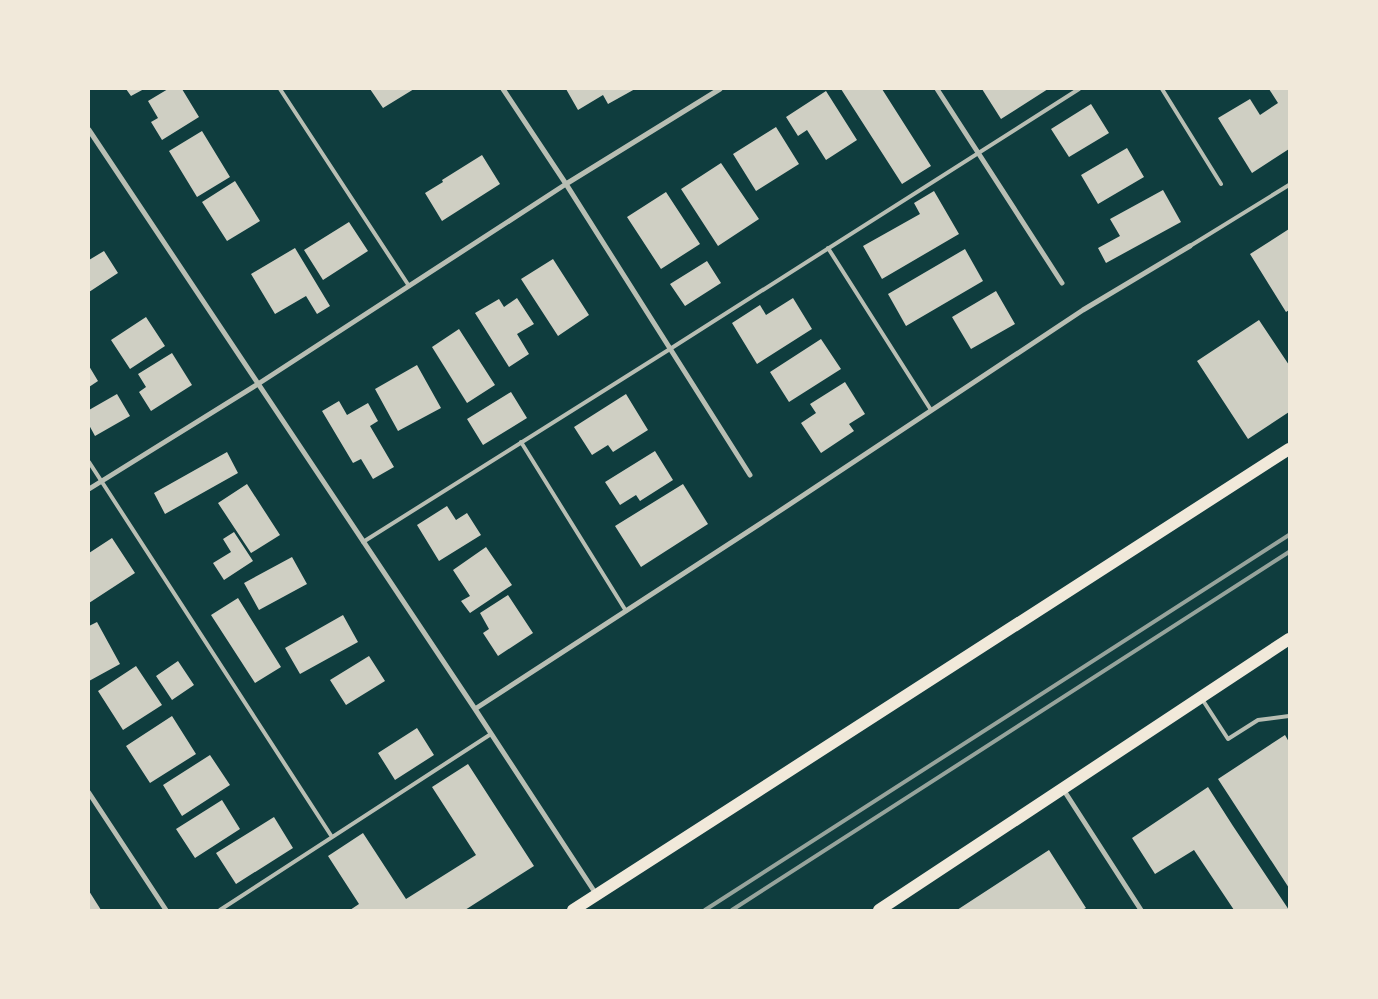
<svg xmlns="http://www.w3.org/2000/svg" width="1378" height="999" font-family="Montserrat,sans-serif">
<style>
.building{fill:#cfcfc3}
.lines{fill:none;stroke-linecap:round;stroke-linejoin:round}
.service{stroke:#b8beb3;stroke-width:4}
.minor{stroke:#b8beb3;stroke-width:5}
.primary{stroke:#f1e9da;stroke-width:12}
.rail{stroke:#97a49c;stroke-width:4}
</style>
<rect width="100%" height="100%" fill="#0f3d3e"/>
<path class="building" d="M 126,89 L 144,89 L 131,96 Z
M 168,89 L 182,89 L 199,117 L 162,140 L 151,122 L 158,118 L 148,101 Z
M 370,89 L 414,89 L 383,108 Z
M 566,89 L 635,89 L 608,104 L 603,95 L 578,110 Z
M 841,89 L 882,89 L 931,166 L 902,184 Z
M 982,89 L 1048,89 L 1001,119 Z
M 1269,89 L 1289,89 L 1289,149 L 1252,173 L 1218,118 L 1250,99 L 1260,115 L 1278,103 Z
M 826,91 L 857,140 L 826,160 L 807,130 L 798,136 L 786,117 Z
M 1091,104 L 1109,133 L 1069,157 L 1051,129 Z
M 776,127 L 799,164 L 756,191 L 733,154 Z
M 202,131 L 230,177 L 197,197 L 169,151 Z
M 1127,148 L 1144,177 L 1098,204 L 1081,175 Z
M 482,155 L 500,184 L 442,221 L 425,193 L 443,182 L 442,180 Z
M 721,163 L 759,219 L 718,246 L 681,189 Z
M 235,181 L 260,221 L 227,241 L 202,202 Z
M 1163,190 L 1181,222 L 1106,263 L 1098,248 L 1120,236 L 1110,219 Z
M 934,191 L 959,234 L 882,279 L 863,246 L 920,214 L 914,203 Z
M 666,192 L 700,244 L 661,269 L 627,217 Z
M 349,222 L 368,251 L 323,280 L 304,250 Z
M 1289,229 L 1289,310 L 1286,312 L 1250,254 Z
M 295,248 L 330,306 L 317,314 L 306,296 L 275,314 L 251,274 Z
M 965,249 L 983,281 L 906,326 L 888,294 Z
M 104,251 L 118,273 L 89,292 L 89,260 Z
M 553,259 L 589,315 L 558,336 L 521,279 Z
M 707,261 L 721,283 L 685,306 L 670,284 Z
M 996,291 L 1015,324 L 971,349 L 952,317 Z
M 517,298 L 534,324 L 517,334 L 529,354 L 509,367 L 475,313 L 499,299 L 504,307 Z
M 793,298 L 812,329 L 757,364 L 732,323 L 760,305 L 766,315 Z
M 146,317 L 165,346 L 130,369 L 111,340 Z
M 1259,320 L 1289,365 L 1289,412 L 1248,439 L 1197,361 Z
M 459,329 L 495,385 L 467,403 L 432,347 Z
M 821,339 L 841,369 L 789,402 L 770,372 Z
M 172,353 L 192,385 L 151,411 L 139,392 L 146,387 L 138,374 Z
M 417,365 L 441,408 L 398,431 L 375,389 Z
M 89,366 L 98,381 L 89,387 Z
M 845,382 L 865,414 L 849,424 L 854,431 L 821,453 L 801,423 L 816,413 L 810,404 Z
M 511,392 L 527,418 L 483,445 L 467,419 Z
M 117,394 L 130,416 L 95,436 L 89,425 L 89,410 Z
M 626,394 L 648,430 L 613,452 L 608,445 L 592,455 L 574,427 Z
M 339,401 L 347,415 L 368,403 L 378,421 L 370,426 L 394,467 L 373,479 L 361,459 L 353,463 L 322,411 Z
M 655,451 L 673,480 L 640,501 L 636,495 L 620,505 L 605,482 Z
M 227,452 L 238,473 L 165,514 L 154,493 Z
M 247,484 L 280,535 L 251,553 L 218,503 Z
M 683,484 L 708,524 L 641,567 L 615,526 Z
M 447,506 L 456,520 L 467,513 L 481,535 L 439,561 L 417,525 Z
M 234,532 L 253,561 L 224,580 L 213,563 L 231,552 L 223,539 Z
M 112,538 L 135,573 L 89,603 L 89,553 Z
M 486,547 L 512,585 L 470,613 L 461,601 L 470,596 L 453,570 Z
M 292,557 L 307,584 L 259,610 L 244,583 Z
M 508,595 L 533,633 L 498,656 L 483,633 L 489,629 L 480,613 Z
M 238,598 L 281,667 L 255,683 L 211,615 Z
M 343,615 L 358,642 L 300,674 L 285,648 Z
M 97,622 L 120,664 L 89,681 L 89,626 Z
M 369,656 L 385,681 L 346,705 L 330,680 Z
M 178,661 L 194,685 L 172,700 L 156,676 Z
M 136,666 L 162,705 L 123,730 L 98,691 Z
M 172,716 L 196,754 L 150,783 L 126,746 Z
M 417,728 L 434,755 L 395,780 L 378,753 Z
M 1285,735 L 1289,742 L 1289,888 L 1218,779 Z
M 210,755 L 230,785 L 182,816 L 163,785 Z
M 468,764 L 534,866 L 465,910 L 350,910 L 359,904 L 328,856 L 363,833 L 406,899 L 476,855 L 432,787 Z
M 1208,787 L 1233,826 L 1289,910 L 1234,910 L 1194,850 L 1155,874 L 1132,838 Z
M 222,800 L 240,829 L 195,858 L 176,829 Z
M 274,817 L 293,848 L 236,884 L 216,853 Z
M 1049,850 L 1086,908 L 1082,910 L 957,910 Z
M 89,891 L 101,910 L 89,910 Z"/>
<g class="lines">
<path class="service" d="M 280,89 L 409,286
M 1162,89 L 1221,184
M 1190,246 L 1289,185
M 828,248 L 931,410
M 521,442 L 626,611
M 89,462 L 332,837
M 363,542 L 670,349 L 1079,89
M 1202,699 L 1228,739 L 1258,720 L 1289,716
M 220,910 L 491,734"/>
<path class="minor" d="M 503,89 L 566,184 L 750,475
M 937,89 L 1062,283
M 89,130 L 475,709 L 596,894
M 89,489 L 258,384 L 566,184 L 720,89
M 475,709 L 772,516 L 1083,310 L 1190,246
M 1063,789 L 1141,910
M 89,793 L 166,910"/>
<path class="primary" d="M 573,910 L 1289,449
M 879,910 L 1289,639"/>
<path class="rail" d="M 705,910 L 1289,535
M 732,910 L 1289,552"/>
</g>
<rect width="1378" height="999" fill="none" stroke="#f1e9da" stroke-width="180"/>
</svg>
